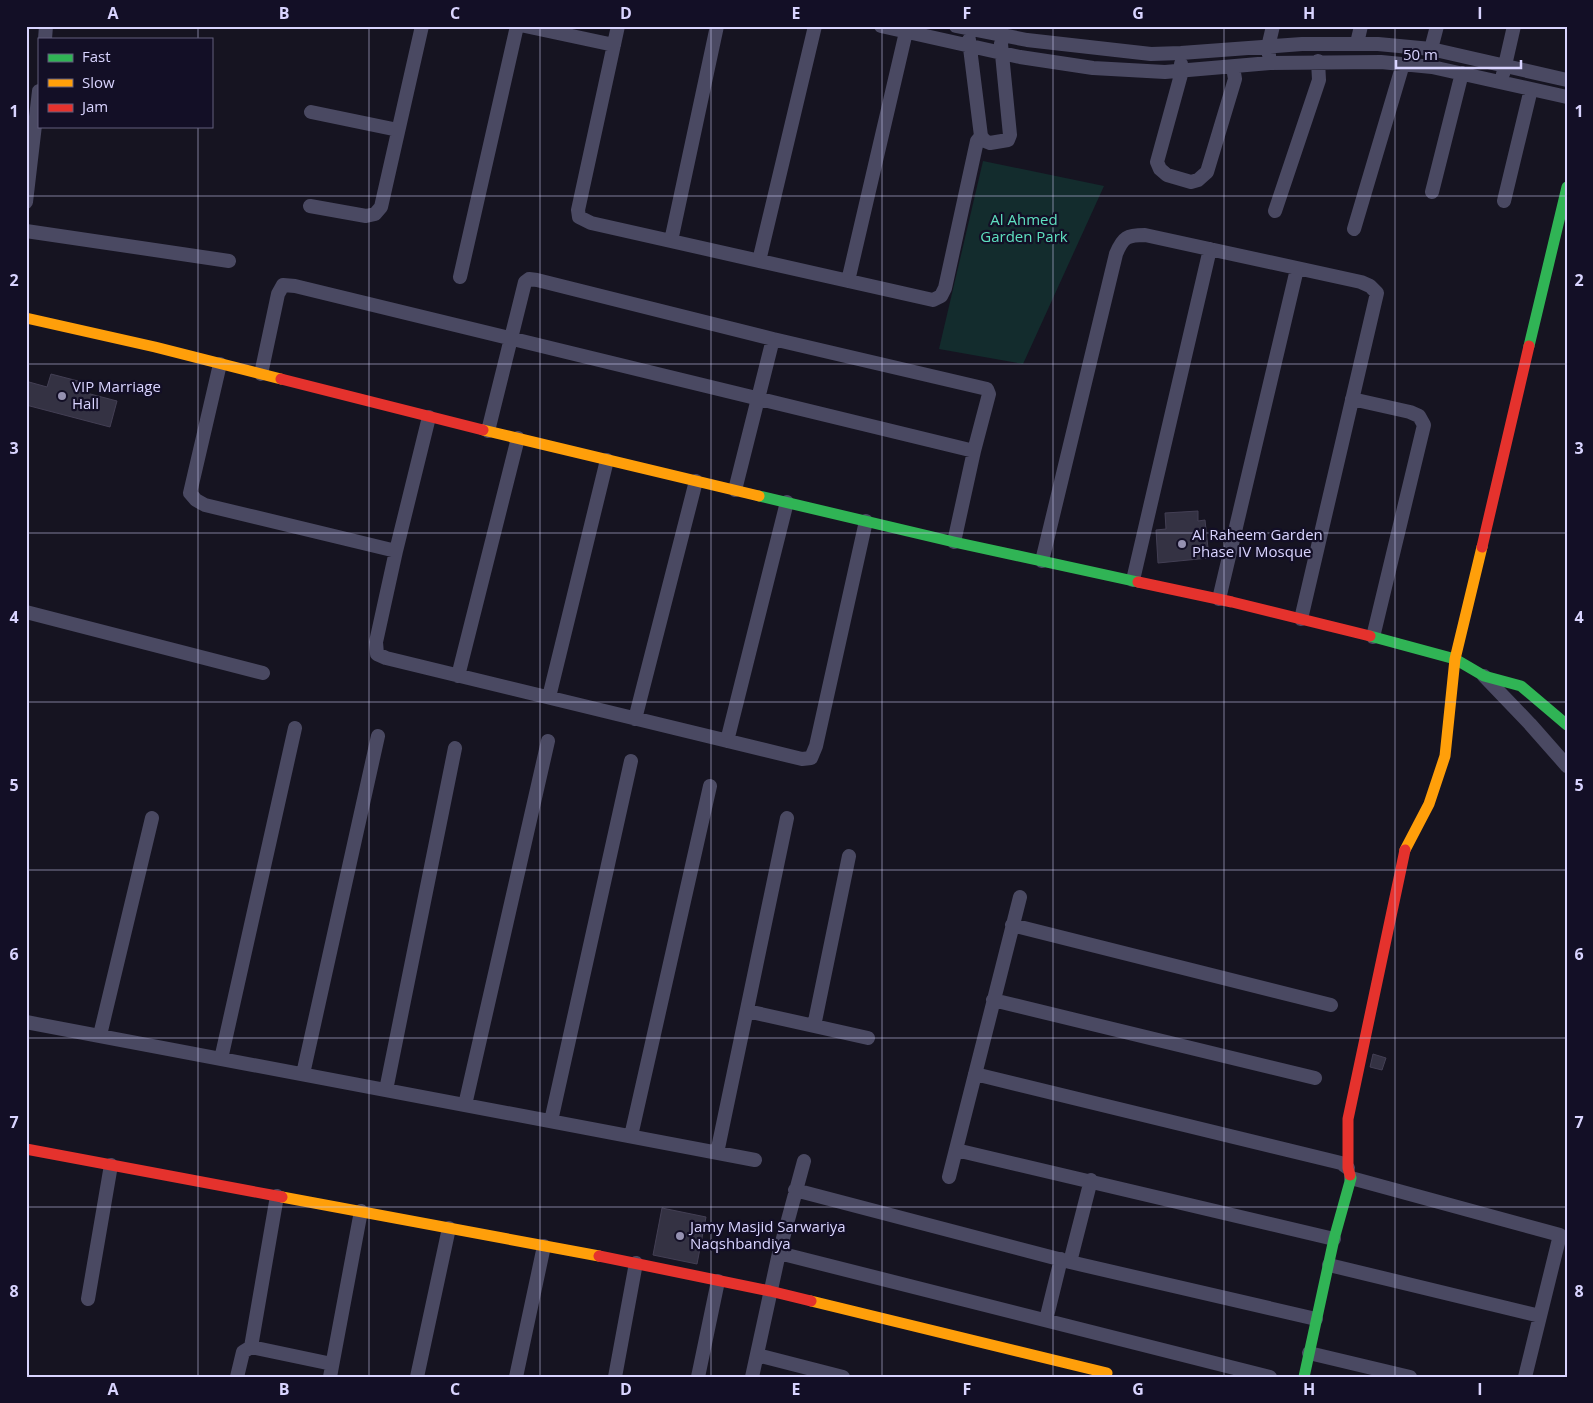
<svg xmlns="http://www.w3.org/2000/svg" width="1593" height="1403" font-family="'Open Sans',sans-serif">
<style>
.green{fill:#132c2d}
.building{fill:#343243;stroke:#433f54}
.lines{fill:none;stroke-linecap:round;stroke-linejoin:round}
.street{stroke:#4a4962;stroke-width:14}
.fast{stroke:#30b455;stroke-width:11}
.slow{stroke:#ff9f0a;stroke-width:11}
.jam{stroke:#e5322d;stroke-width:11}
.grid{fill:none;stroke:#d9d4ff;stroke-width:1;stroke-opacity:0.55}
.poi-dot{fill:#9591b1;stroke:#130f26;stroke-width:2}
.labels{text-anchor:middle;stroke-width:4.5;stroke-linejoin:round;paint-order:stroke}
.park-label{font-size:15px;fill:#5fe0c0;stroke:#130f26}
.poi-label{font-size:15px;fill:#d9d4ff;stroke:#130f26;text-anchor:start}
.neatline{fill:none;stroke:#d9d4ff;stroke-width:2}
.grid-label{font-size:16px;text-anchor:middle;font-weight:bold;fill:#d9d4ff}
</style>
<rect width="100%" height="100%" fill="#161421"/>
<path class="green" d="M 983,161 L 1104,186 L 1023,364 L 939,349 Z"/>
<path class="building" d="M 51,374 L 78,381 L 75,390 L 117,401 L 110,427 L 26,405 L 26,391 L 29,382 L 47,387 Z
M 1198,511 L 1198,521 L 1205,520 L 1209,558 L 1158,563 L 1156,530 L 1166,529 L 1165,513 Z
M 1373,1054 L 1386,1058 L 1382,1070 L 1370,1067 Z
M 662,1208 L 706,1217 L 697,1264 L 653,1255 Z"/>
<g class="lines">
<path class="street" d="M 525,26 L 614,45
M 618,26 L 578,210 L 579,217 L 591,223 L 933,300 L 941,296 L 945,288 L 977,141 L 981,136
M 881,26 L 1020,57 L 1093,68 L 1165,72 L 1270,63 L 1381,62 L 1432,67 L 1567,97
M 956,26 L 1027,40 L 1151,54 L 1181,53 L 1302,44 L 1378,44 L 1431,49 L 1567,80
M 45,39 L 46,26
M 969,40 L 981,136 L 985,141 L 990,143 L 1008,140 L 1010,135 L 1001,44
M 1357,43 L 1361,26
M 1431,49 L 1437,26
M 1269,55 L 1268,47 L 1273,26
M 1181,64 L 1182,71 L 1157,162 L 1160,169 L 1167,175 L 1191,182 L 1198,180 L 1207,172 L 1235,79 L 1233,67
M 1503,74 L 1514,26
M 311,112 L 398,130
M 1432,192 L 1462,73
M 1504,201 L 1531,89
M 26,202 L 39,91
M 310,206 L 366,216 L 375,214 L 381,207 L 422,26
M 1275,211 L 1319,80 L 1318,61
M 1354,229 L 1403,64
M 26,231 L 229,261
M 671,241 L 717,26
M 759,261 L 815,26
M 460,277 L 517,26
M 848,281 L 906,32
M 220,364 L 190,493 L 196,500 L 205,505 L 396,551 L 429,417
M 261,374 L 278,294 L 283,285 L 295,286 L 974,451 L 954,542
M 1352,399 L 1410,412 L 1419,416 L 1424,425 L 1373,637
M 488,431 L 525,282 L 529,279 L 537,280 L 773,339 L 987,389 L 989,394 L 974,451
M 735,490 L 773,339
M 396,551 L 376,642 L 377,654 L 386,658 L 802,759 L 811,758 L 816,746 L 866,521
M 1042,561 L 1116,254 C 1123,237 1127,235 1145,235 L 1361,282 L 1370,286 L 1377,293 L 1301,619
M 1133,580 L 1210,249
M 1219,599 L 1297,269
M 26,612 L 263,673
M 458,676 L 518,438
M 1484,676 L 1530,724 L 1567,766
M 549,697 L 607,460
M 635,719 L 696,481
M 727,741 L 787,502
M 1012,925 L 1331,1005
M 993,1000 L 1315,1078
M 747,1011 L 868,1038
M 26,1022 L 755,1160
M 814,1026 L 849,856
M 100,1035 L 152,818
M 221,1059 L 295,728
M 303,1074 L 378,736
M 975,1074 L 1341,1163 L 1348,1168
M 386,1090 L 455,748
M 465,1105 L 548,741
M 551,1121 L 631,761
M 631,1136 L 710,786
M 956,1150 L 1334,1239
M 717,1153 L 787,818
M 949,1177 L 1020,897
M 1351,1178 L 1560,1235 L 1525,1377
M 795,1190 L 1070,1262 L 1316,1319
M 779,1253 L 1270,1377
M 1070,1262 L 1091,1180
M 1329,1265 L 1540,1316
M 88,1299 L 111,1165
M 1046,1320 L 1061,1259
M 251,1347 L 332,1364
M 1309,1353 L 1410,1377
M 757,1355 L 843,1377
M 237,1377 L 243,1352 L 251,1347 L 277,1196
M 330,1377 L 361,1211
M 417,1377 L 449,1228
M 516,1377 L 544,1246
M 615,1377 L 636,1263
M 698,1377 L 718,1281
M 752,1377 L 779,1253 L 804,1161"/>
<path class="fast" d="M 1529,346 L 1567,187
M 759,496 L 954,542 L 1138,582
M 1370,636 L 1455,659 L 1484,676 L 1521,686 L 1567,725
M 1304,1377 L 1334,1239 L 1351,1178 L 1350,1175"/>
<path class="slow" d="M 26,318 L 155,347 L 281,379
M 483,430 L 759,496
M 1405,850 L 1429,804 L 1445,756 L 1455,659 L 1482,547
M 282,1197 L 599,1256
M 811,1301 L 1107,1373"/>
<path class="jam" d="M 281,379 L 483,430
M 1482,547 L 1529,346
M 1138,582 L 1232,602 L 1370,636
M 26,1149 L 282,1197
M 1350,1175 L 1348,1168 L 1348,1119 L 1405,850
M 599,1256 L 770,1291 L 811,1301"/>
</g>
<path class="grid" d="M 198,26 L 198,39M 369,26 L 369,1377M 540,26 L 540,1377M 711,26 L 711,1377M 882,26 L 882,1377M 1053,26 L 1053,1377M 1224,26 L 1224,1377M 1395,26 L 1395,1377M 198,126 L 198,1377M 26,196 L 1567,196M 26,364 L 1567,364M 26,533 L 1567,533M 26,702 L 1567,702M 26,870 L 1567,870M 26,1038 L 1567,1038M 26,1207 L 1567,1207"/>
<g class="poi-dot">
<circle cx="62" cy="396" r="5"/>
<circle cx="1182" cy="544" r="5"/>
<circle cx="680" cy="1236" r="5"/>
</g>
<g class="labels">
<g class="park-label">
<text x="1024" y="225">Al Ahmed<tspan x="1024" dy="17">Garden Park</tspan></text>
</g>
<g class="poi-label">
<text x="72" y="392">VIP Marriage<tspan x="72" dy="17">Hall</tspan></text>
<text x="1192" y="540">Al Raheem Garden<tspan x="1192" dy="17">Phase IV Mosque</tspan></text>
<text x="690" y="1232">Jamy Masjid Sarwariya<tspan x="690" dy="17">Naqshbandiya</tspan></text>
</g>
</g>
<rect width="1593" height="1403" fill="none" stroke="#130f26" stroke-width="55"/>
<rect x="38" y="38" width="175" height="90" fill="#130f26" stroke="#625e7d"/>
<rect x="48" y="54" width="25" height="8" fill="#30b455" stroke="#625e7d"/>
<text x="82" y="62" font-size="15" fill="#d9d4ff">Fast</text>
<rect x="48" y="79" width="25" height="8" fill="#ff9f0a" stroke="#625e7d"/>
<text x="82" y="88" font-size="15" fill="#d9d4ff">Slow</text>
<rect x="48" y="104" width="25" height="8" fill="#e5322d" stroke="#625e7d"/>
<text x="82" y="112" font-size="15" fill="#d9d4ff">Jam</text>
<path d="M1396 60v8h125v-8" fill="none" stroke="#d9d4ff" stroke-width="2.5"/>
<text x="1403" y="60" font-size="15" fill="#d9d4ff" stroke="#130f26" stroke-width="4" paint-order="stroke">50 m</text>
<rect x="28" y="28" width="1538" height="1348" class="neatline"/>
<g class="grid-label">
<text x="113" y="19">A</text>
<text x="284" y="19">B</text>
<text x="455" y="19">C</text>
<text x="626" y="19">D</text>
<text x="796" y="19">E</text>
<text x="967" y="19">F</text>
<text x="1138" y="19">G</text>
<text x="1309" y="19">H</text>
<text x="1480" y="19">I</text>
<text x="14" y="117">1</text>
<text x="1579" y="117">1</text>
<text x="14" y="286">2</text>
<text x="1579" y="286">2</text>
<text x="14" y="454">3</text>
<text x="1579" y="454">3</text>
<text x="14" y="623">4</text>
<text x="1579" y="623">4</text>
<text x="14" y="791">5</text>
<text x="1579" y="791">5</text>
<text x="14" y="960">6</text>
<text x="1579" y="960">6</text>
<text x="14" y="1128">7</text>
<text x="1579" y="1128">7</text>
<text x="14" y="1297">8</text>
<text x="1579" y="1297">8</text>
<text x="113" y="1395">A</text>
<text x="284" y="1395">B</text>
<text x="455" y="1395">C</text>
<text x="626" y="1395">D</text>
<text x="796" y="1395">E</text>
<text x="967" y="1395">F</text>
<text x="1138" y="1395">G</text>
<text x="1309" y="1395">H</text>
<text x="1480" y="1395">I</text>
</g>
</svg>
